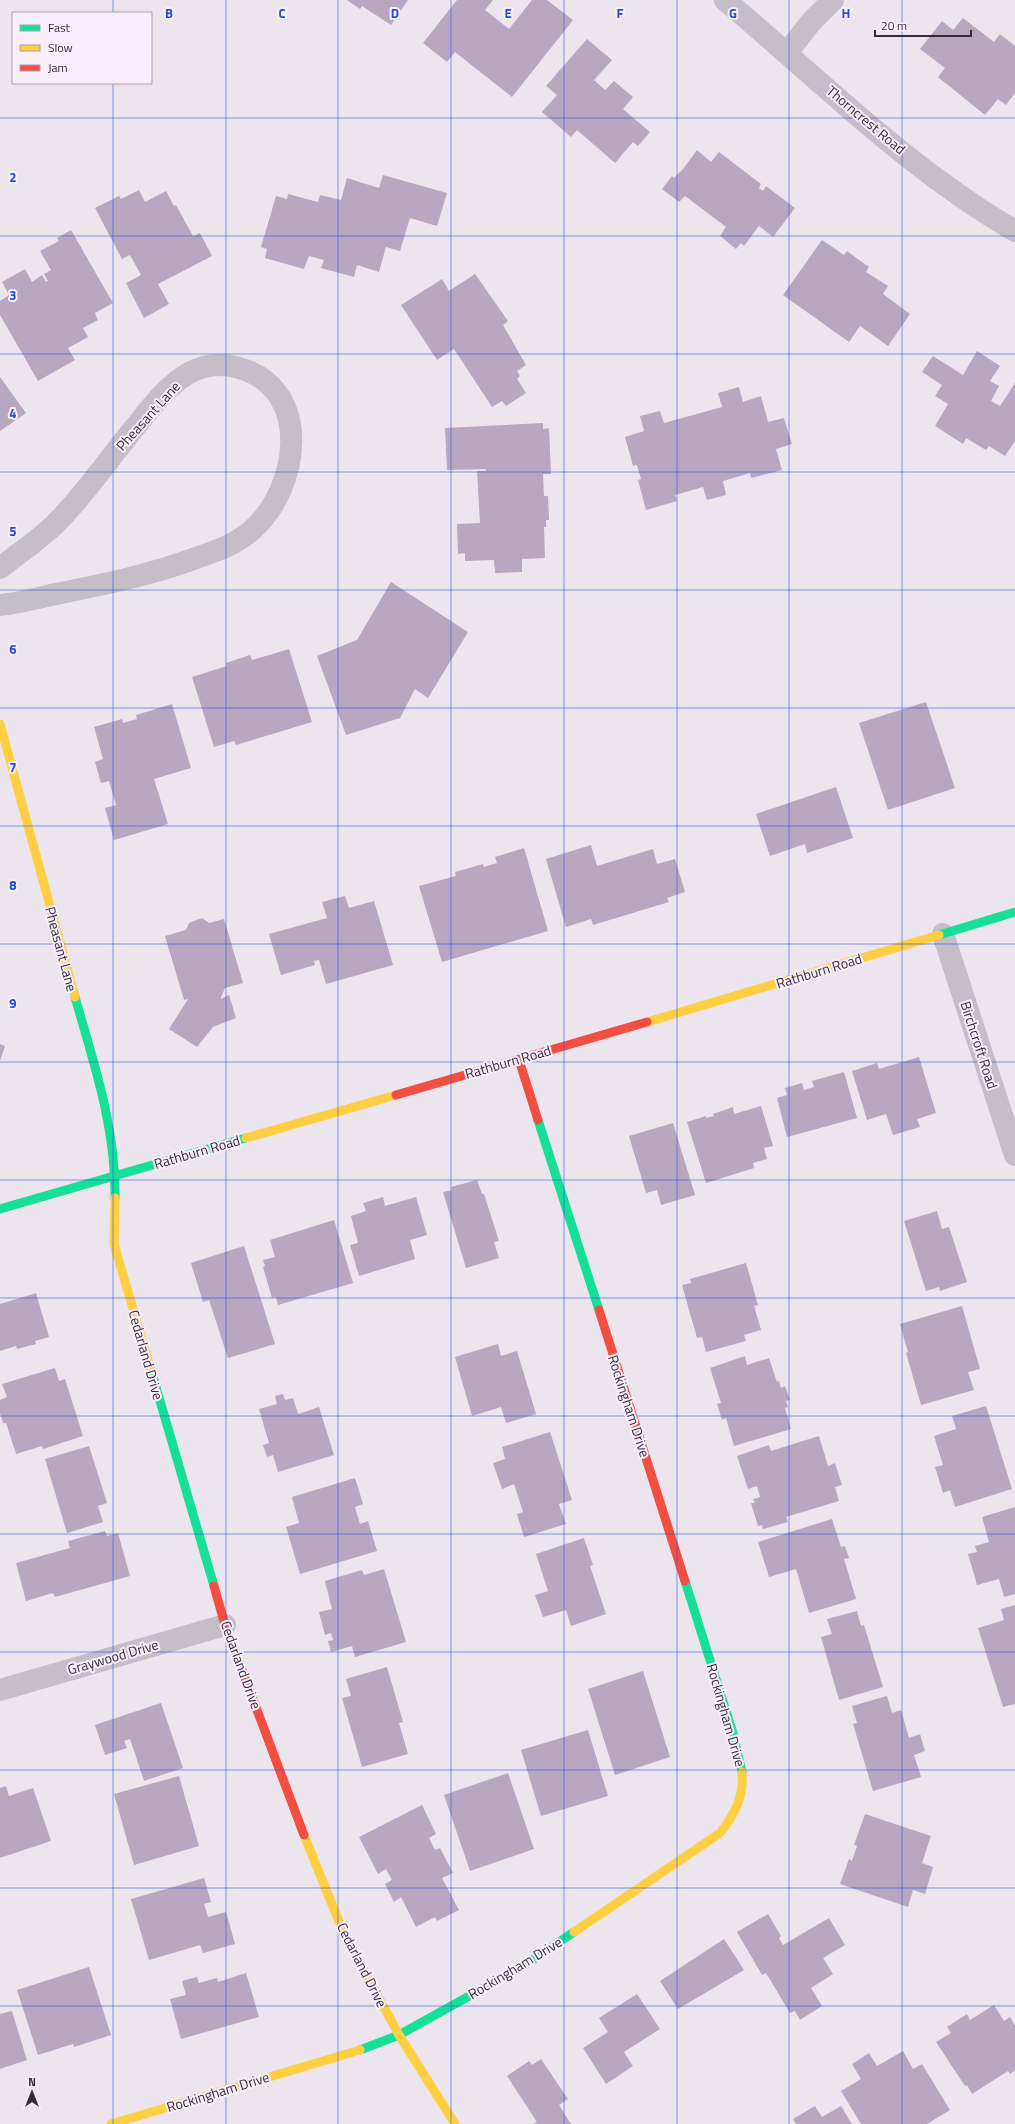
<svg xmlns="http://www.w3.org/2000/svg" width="1015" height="2124" font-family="'Titillium Web',sans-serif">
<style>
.building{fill:#b7a7c1}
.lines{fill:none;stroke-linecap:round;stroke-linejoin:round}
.street{stroke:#c5bdc8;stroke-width:22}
.fast{stroke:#16e098;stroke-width:9}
.slow{stroke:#ffcf43;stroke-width:9}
.jam{stroke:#f24e42;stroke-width:9}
.grid{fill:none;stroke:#1d4ed8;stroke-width:1;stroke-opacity:0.55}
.labels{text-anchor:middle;stroke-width:4;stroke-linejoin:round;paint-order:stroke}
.street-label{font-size:14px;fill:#342b39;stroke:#f8edfa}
.grid-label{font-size:13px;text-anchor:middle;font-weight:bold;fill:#1d4ed8;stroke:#f8edfa;stroke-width:4;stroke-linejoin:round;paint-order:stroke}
</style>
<rect width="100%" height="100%" fill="#ede5ee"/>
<path class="building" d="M 347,0 L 408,0 L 391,25 L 362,6 L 360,9 Z
M 457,0 L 493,0 L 485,10 L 509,29 L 532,0 L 547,0 L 573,20 L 512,97 L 455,52 L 447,62 L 423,43 Z
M 963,18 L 994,42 L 1000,34 L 1015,46 L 1015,93 L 1006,105 L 998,99 L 985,115 L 938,77 L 945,68 L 920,49 L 942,21 L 953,30 Z
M 587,39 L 612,60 L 594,80 L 605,90 L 614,81 L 633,97 L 623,109 L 650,132 L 638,146 L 633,142 L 615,163 L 577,130 L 571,137 L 542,112 L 557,95 L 546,86 Z
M 697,150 L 711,162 L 719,152 L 761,184 L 759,188 L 763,191 L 766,186 L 795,208 L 773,237 L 759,226 L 744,246 L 741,243 L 736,249 L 720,236 L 726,227 L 685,196 L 679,202 L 662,189 L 672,176 L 674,178 L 683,169 Z
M 383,175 L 447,193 L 437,226 L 410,218 L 400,251 L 386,247 L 379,272 L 357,265 L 354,277 L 321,268 L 324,260 L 309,256 L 304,269 L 265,258 L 267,249 L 261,247 L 276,196 L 287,199 L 288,194 L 318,202 L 320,195 L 341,200 L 347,178 L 379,188 Z
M 139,190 L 145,202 L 166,191 L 174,206 L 176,205 L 193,236 L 200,233 L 212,256 L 158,284 L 169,304 L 144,318 L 126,283 L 141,275 L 130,255 L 122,259 L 95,208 L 119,196 L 121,199 Z
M 71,230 L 113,303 L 95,313 L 98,320 L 83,328 L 88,337 L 68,348 L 75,360 L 38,381 L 0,315 L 0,301 L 9,295 L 2,282 L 25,269 L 32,282 L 42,275 L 46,282 L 48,281 L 44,274 L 51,270 L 40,251 L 59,241 L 57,238 Z
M 822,240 L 844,255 L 847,251 L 869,267 L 866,272 L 888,286 L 883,294 L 910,314 L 888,346 L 860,326 L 849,342 L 783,295 Z
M 475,274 L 508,321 L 503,325 L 526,365 L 517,371 L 520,376 L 517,379 L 526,393 L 506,406 L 502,401 L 492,407 L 454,349 L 437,360 L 401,305 L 442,279 L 449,291 Z
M 977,351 L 1000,366 L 990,381 L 999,386 L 991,401 L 1000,406 L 1015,383 L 1015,441 L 1005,456 L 989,446 L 986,450 L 966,438 L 963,444 L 935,426 L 948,404 L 935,396 L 942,385 L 922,372 L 933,356 L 963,375 Z
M 0,377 L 26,413 L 0,431 Z
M 739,387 L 743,402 L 761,396 L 768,422 L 784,418 L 792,444 L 776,449 L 782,470 L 751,478 L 750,473 L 723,481 L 726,495 L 707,500 L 703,487 L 675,495 L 677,501 L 646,510 L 638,480 L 641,479 L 637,465 L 633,466 L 625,437 L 644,431 L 640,416 L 660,411 L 664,423 L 722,407 L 718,393 Z
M 543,423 L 543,429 L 549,428 L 551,474 L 543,474 L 544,496 L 548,496 L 549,520 L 546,520 L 546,527 L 544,527 L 545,558 L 522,559 L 522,572 L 495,573 L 494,560 L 465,561 L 465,553 L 458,554 L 457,524 L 480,523 L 477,471 L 486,471 L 486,469 L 447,470 L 445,428 Z
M 391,582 L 468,632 L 428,698 L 415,689 L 400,718 L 346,735 L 317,656 L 357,640 Z
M 289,649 L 312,722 L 236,745 L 234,741 L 214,747 L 192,677 L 227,666 L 226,663 L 250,655 L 252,660 Z
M 926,702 L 955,788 L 888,810 L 859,723 Z
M 172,704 L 191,768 L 154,779 L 168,824 L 114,840 L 105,808 L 116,805 L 109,781 L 101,783 L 95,762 L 103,759 L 94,727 L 122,719 L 123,723 L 137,719 L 136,715 Z
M 836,787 L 853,838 L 807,853 L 805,844 L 770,856 L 756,814 Z
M 591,845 L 597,866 L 653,849 L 657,864 L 675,859 L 685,892 L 667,898 L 669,902 L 593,925 L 591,919 L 566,927 L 546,859 Z
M 524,848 L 548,931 L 442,962 L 419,886 L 456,876 L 455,872 L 483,864 L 484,867 L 497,863 L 495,857 Z
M 345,896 L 349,908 L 374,901 L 393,965 L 326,984 L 319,960 L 314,961 L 315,965 L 281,975 L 269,934 L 327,918 L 322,902 Z
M 202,918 L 209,923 L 224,919 L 243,983 L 225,988 L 221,997 L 221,999 L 229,995 L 236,1018 L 213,1027 L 197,1047 L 169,1029 L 188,999 L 184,1000 L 165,936 L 186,930 L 189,923 Z
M 0,1044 L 5,1046 L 0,1061 Z
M 919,1057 L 936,1113 L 917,1119 L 920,1127 L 893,1135 L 886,1114 L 867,1120 L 852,1071 L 877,1063 L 879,1069 Z
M 844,1072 L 857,1118 L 787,1137 L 777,1098 L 787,1095 L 785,1088 L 802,1083 L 804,1090 L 814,1087 L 812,1081 Z
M 761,1106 L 773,1146 L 764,1148 L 767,1159 L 753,1163 L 754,1168 L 706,1183 L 687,1122 L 706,1116 L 706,1118 L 714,1116 L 713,1114 L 733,1107 L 734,1114 Z
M 673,1123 L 695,1195 L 661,1205 L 657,1190 L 646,1193 L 629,1136 Z
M 477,1180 L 482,1194 L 484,1194 L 499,1241 L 494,1242 L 499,1258 L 466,1268 L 443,1192 L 452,1190 L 451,1187 Z
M 383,1197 L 385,1206 L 416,1197 L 427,1235 L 410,1240 L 415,1259 L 359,1276 L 350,1245 L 358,1243 L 351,1216 L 366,1211 L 363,1203 Z
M 937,1211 L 942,1229 L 949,1227 L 967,1282 L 940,1291 L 939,1287 L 926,1291 L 904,1221 Z
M 334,1220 L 353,1283 L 278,1305 L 276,1297 L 272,1298 L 263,1267 L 265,1266 L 263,1260 L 275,1257 L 270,1240 Z
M 244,1246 L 275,1344 L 228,1358 L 209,1300 L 203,1302 L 191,1263 Z
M 746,1263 L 758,1305 L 754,1306 L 761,1330 L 744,1335 L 746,1341 L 706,1352 L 702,1337 L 697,1338 L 682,1285 L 691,1283 L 690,1279 Z
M 36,1293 L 49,1337 L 35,1341 L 36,1344 L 17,1349 L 16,1346 L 0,1351 L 0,1304 Z
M 962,1306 L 980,1369 L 968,1372 L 974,1390 L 921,1405 L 906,1353 L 908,1352 L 900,1324 Z
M 498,1344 L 501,1356 L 517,1351 L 536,1414 L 506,1423 L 501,1407 L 472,1416 L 455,1357 Z
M 745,1356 L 747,1365 L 769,1358 L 777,1382 L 779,1381 L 781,1388 L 785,1386 L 790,1400 L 786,1401 L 788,1407 L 785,1408 L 791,1429 L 734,1446 L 726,1418 L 722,1420 L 717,1404 L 721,1403 L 710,1368 Z
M 55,1368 L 59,1381 L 65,1379 L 83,1436 L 43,1449 L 42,1446 L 16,1454 L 6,1423 L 3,1423 L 0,1413 L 0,1400 L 7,1397 L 2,1384 Z
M 283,1394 L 285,1400 L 293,1398 L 298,1414 L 319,1407 L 334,1455 L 278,1472 L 273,1455 L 267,1457 L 263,1445 L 269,1443 L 259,1409 L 277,1404 L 275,1396 Z
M 986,1406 L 1012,1489 L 955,1507 L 950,1490 L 943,1493 L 935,1467 L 943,1465 L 934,1436 L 956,1429 L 952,1416 Z
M 550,1432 L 572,1500 L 559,1504 L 566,1524 L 524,1537 L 517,1514 L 523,1512 L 514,1484 L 502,1489 L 493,1463 L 505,1459 L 502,1447 Z
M 819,1436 L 828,1466 L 835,1463 L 842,1485 L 835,1487 L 839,1501 L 786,1517 L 788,1522 L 763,1529 L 762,1525 L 758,1526 L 751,1503 L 755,1503 L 753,1499 L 760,1497 L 757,1486 L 748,1489 L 737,1456 L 769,1445 L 771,1451 Z
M 89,1446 L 107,1503 L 98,1506 L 103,1522 L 67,1533 L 45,1459 Z
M 355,1478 L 363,1504 L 355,1507 L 360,1524 L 368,1521 L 377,1551 L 300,1574 L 286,1527 L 299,1523 L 292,1497 Z
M 1015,1507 L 1015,1594 L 1004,1597 L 999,1579 L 977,1585 L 968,1554 L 977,1552 L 975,1546 L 989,1542 L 982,1517 Z
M 832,1519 L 841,1547 L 845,1546 L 849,1558 L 844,1559 L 856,1599 L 809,1613 L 796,1569 L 769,1577 L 758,1542 Z
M 105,1531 L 107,1536 L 118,1533 L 130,1576 L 55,1597 L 53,1593 L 26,1601 L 16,1563 L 70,1548 L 68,1541 Z
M 584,1538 L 593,1565 L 590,1566 L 606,1614 L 571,1626 L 566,1610 L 543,1617 L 535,1595 L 548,1591 L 536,1554 Z
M 384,1569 L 406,1642 L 355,1657 L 352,1646 L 331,1652 L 328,1641 L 333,1640 L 331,1633 L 325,1635 L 319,1612 L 332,1609 L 325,1581 L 362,1570 L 364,1575 Z
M 1015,1605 L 1015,1704 L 1003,1707 L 978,1628 L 1004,1620 L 1001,1609 Z
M 857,1611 L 861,1626 L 864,1625 L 883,1687 L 839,1700 L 821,1637 L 832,1634 L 827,1619 Z
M 387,1667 L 403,1722 L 399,1723 L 408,1754 L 362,1767 L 342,1698 L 351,1696 L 346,1679 Z
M 643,1671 L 670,1757 L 615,1775 L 588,1689 Z
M 887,1696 L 892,1713 L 901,1710 L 909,1738 L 920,1734 L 925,1751 L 914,1755 L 921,1777 L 873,1791 L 853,1724 L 857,1723 L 852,1706 Z
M 161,1703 L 183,1768 L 144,1781 L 130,1739 L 124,1741 L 127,1748 L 105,1755 L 95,1725 Z
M 588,1730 L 608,1796 L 541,1816 L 521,1750 Z
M 508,1773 L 534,1849 L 470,1871 L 444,1795 Z
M 179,1776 L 199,1846 L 134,1865 L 114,1794 Z
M 6,1786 L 9,1796 L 33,1788 L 51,1841 L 0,1858 L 0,1788 Z
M 422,1805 L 436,1834 L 429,1838 L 435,1850 L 440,1848 L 453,1873 L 442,1878 L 459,1910 L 437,1921 L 435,1917 L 416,1927 L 401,1897 L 394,1902 L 385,1884 L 392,1880 L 386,1869 L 378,1874 L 359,1837 Z
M 865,1814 L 931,1836 L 922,1863 L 933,1867 L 925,1894 L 913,1890 L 908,1907 L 840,1884 L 849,1859 L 852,1861 L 857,1846 L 854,1845 Z
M 204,1878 L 211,1902 L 204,1904 L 208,1917 L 226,1912 L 235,1944 L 203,1953 L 200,1945 L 149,1960 L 131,1899 Z
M 768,1914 L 781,1936 L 779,1938 L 783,1945 L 829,1918 L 845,1945 L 823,1958 L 833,1974 L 811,1988 L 822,2006 L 800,2020 L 795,2011 L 790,2013 L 766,1973 L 762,1975 L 737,1932 Z
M 724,1939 L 744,1970 L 678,2009 L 660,1981 Z
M 89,1967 L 111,2035 L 74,2047 L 73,2044 L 38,2055 L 17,1990 Z
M 246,1973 L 259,2017 L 181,2039 L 170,1999 L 186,1995 L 182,1981 L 197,1977 L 199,1983 L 217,1978 L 218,1982 Z
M 637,1994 L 660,2029 L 624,2052 L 633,2066 L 606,2084 L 583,2048 L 608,2032 L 599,2018 Z
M 994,2005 L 1004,2021 L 1010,2017 L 1015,2026 L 1015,2070 L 1010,2074 L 1008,2071 L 972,2094 L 967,2085 L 965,2086 L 936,2042 L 951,2033 L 947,2027 L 967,2014 L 970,2020 Z
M 12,2011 L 27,2060 L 0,2069 L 0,2014 Z
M 903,2051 L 913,2069 L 922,2064 L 950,2110 L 927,2124 L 861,2124 L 841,2091 L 861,2079 L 852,2064 L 869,2053 L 877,2066 Z
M 541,2059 L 568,2099 L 559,2105 L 571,2124 L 533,2124 L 537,2122 L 507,2076 L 529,2061 L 532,2065 Z
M 815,2106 L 822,2117 L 841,2106 L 852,2124 L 796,2124 L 793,2119 Z"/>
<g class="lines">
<path class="street" d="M 725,0 C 819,79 908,169 1015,231
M 787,53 L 811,22 L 833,0
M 0,568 C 20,552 44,537 61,518 C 88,490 111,456 136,426 C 151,407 167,386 189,373 C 204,365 222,363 239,368 C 314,389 299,489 252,530 C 235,545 216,551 196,558 C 153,574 110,583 66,592 C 44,596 22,603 0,605
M 943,934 L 1015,1155
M 0,1690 L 225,1625"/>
<path class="fast" d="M 939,935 L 1015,912
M 75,997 C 94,1064 116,1128 115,1198
M 538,1120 L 599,1310
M 0,1209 L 246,1138
M 151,1370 L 214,1586
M 685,1581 L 733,1733 L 742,1772
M 360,2050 L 399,2035 L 525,1965 L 574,1932"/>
<path class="slow" d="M 0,724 L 75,997
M 647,1022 L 939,935
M 246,1138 L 396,1095
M 115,1198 L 114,1244 L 151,1370
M 304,1835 L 344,1934 L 399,2035 L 455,2124
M 574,1932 L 720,1833 C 735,1814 744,1797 742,1772
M 111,2124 L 360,2050"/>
<path class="jam" d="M 519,1060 L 538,1120
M 396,1095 L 647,1022
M 599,1310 L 685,1581
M 214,1586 L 225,1625 L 304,1835"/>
</g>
<path class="grid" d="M 113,0 L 113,13M 226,0 L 226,2124M 338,0 L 338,2124M 451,0 L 451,2124M 564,0 L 564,2124M 677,0 L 677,2124M 789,0 L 789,2124M 902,0 L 902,2124M 113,83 L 113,2124M 0,118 L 1015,118M 0,236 L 1015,236M 0,354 L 1015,354M 0,472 L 1015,472M 0,590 L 1015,590M 0,708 L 1015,708M 0,826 L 1015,826M 0,944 L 1015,944M 0,1062 L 1015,1062M 0,1180 L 1015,1180M 0,1298 L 1015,1298M 0,1416 L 1015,1416M 0,1534 L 1015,1534M 0,1652 L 1015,1652M 0,1770 L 1015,1770M 0,1888 L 1015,1888M 0,2006 L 1015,2006"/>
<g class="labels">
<g class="street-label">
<text transform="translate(866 120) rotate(40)" y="5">Thorncrest Road</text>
<text transform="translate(148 416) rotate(-48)" y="5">Pheasant Lane</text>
<text transform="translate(61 949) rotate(75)" y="5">Pheasant Lane</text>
<text transform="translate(819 971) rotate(-17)" y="5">Rathburn Road</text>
<text transform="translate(979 1045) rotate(72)" y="5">Birchcroft Road</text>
<text transform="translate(508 1062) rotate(-16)" y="5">Rathburn Road</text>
<text transform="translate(197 1152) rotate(-16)" y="5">Rathburn Road</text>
<text transform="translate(146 1355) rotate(74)" y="5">Cedarland Drive</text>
<text transform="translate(629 1406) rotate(72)" y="5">Rockingham Drive</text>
<text transform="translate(113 1657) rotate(-16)" y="5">Graywood Drive</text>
<text transform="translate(241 1665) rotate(70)" y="5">Cedarland Drive</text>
<text transform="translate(726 1715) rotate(74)" y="5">Rockingham Drive</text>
<text transform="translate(362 1965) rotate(63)" y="5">Cedarland Drive</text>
<text transform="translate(515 1968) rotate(-31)" y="5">Rockingham Drive</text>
<text transform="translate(218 2092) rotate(-17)" y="5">Rockingham Drive</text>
</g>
</g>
<g class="grid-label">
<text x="169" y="18">B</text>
<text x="282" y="18">C</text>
<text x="395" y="18">D</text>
<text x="508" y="18">E</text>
<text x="620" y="18">F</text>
<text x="733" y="18">G</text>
<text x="846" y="18">H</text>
<text x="13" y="182">2</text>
<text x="13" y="300">3</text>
<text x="13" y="418">4</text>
<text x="13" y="536">5</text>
<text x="13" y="654">6</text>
<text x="13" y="772">7</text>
<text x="13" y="890">8</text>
<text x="13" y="1008">9</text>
</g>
<rect x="12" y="12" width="140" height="72" fill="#f8edfa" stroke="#aa9fad"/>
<rect x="20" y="25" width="20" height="6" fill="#16e098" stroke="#aa9fad"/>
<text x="48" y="32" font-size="12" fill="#342b39">Fast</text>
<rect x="20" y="45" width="20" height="6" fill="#ffcf43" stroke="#aa9fad"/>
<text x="48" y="52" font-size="12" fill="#342b39">Slow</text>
<rect x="20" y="65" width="20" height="6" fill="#f24e42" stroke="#aa9fad"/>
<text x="48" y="72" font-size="12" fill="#342b39">Jam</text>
<g transform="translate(32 2092)" stroke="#f8edfa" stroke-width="3" paint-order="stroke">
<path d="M0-3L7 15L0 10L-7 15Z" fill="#342b39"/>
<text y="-6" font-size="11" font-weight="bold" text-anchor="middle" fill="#342b39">N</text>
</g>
<path d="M875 30v6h96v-6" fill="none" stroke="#342b39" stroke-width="2"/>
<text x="881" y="30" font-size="12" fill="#342b39" stroke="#f8edfa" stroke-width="3" paint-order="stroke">20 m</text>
</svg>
